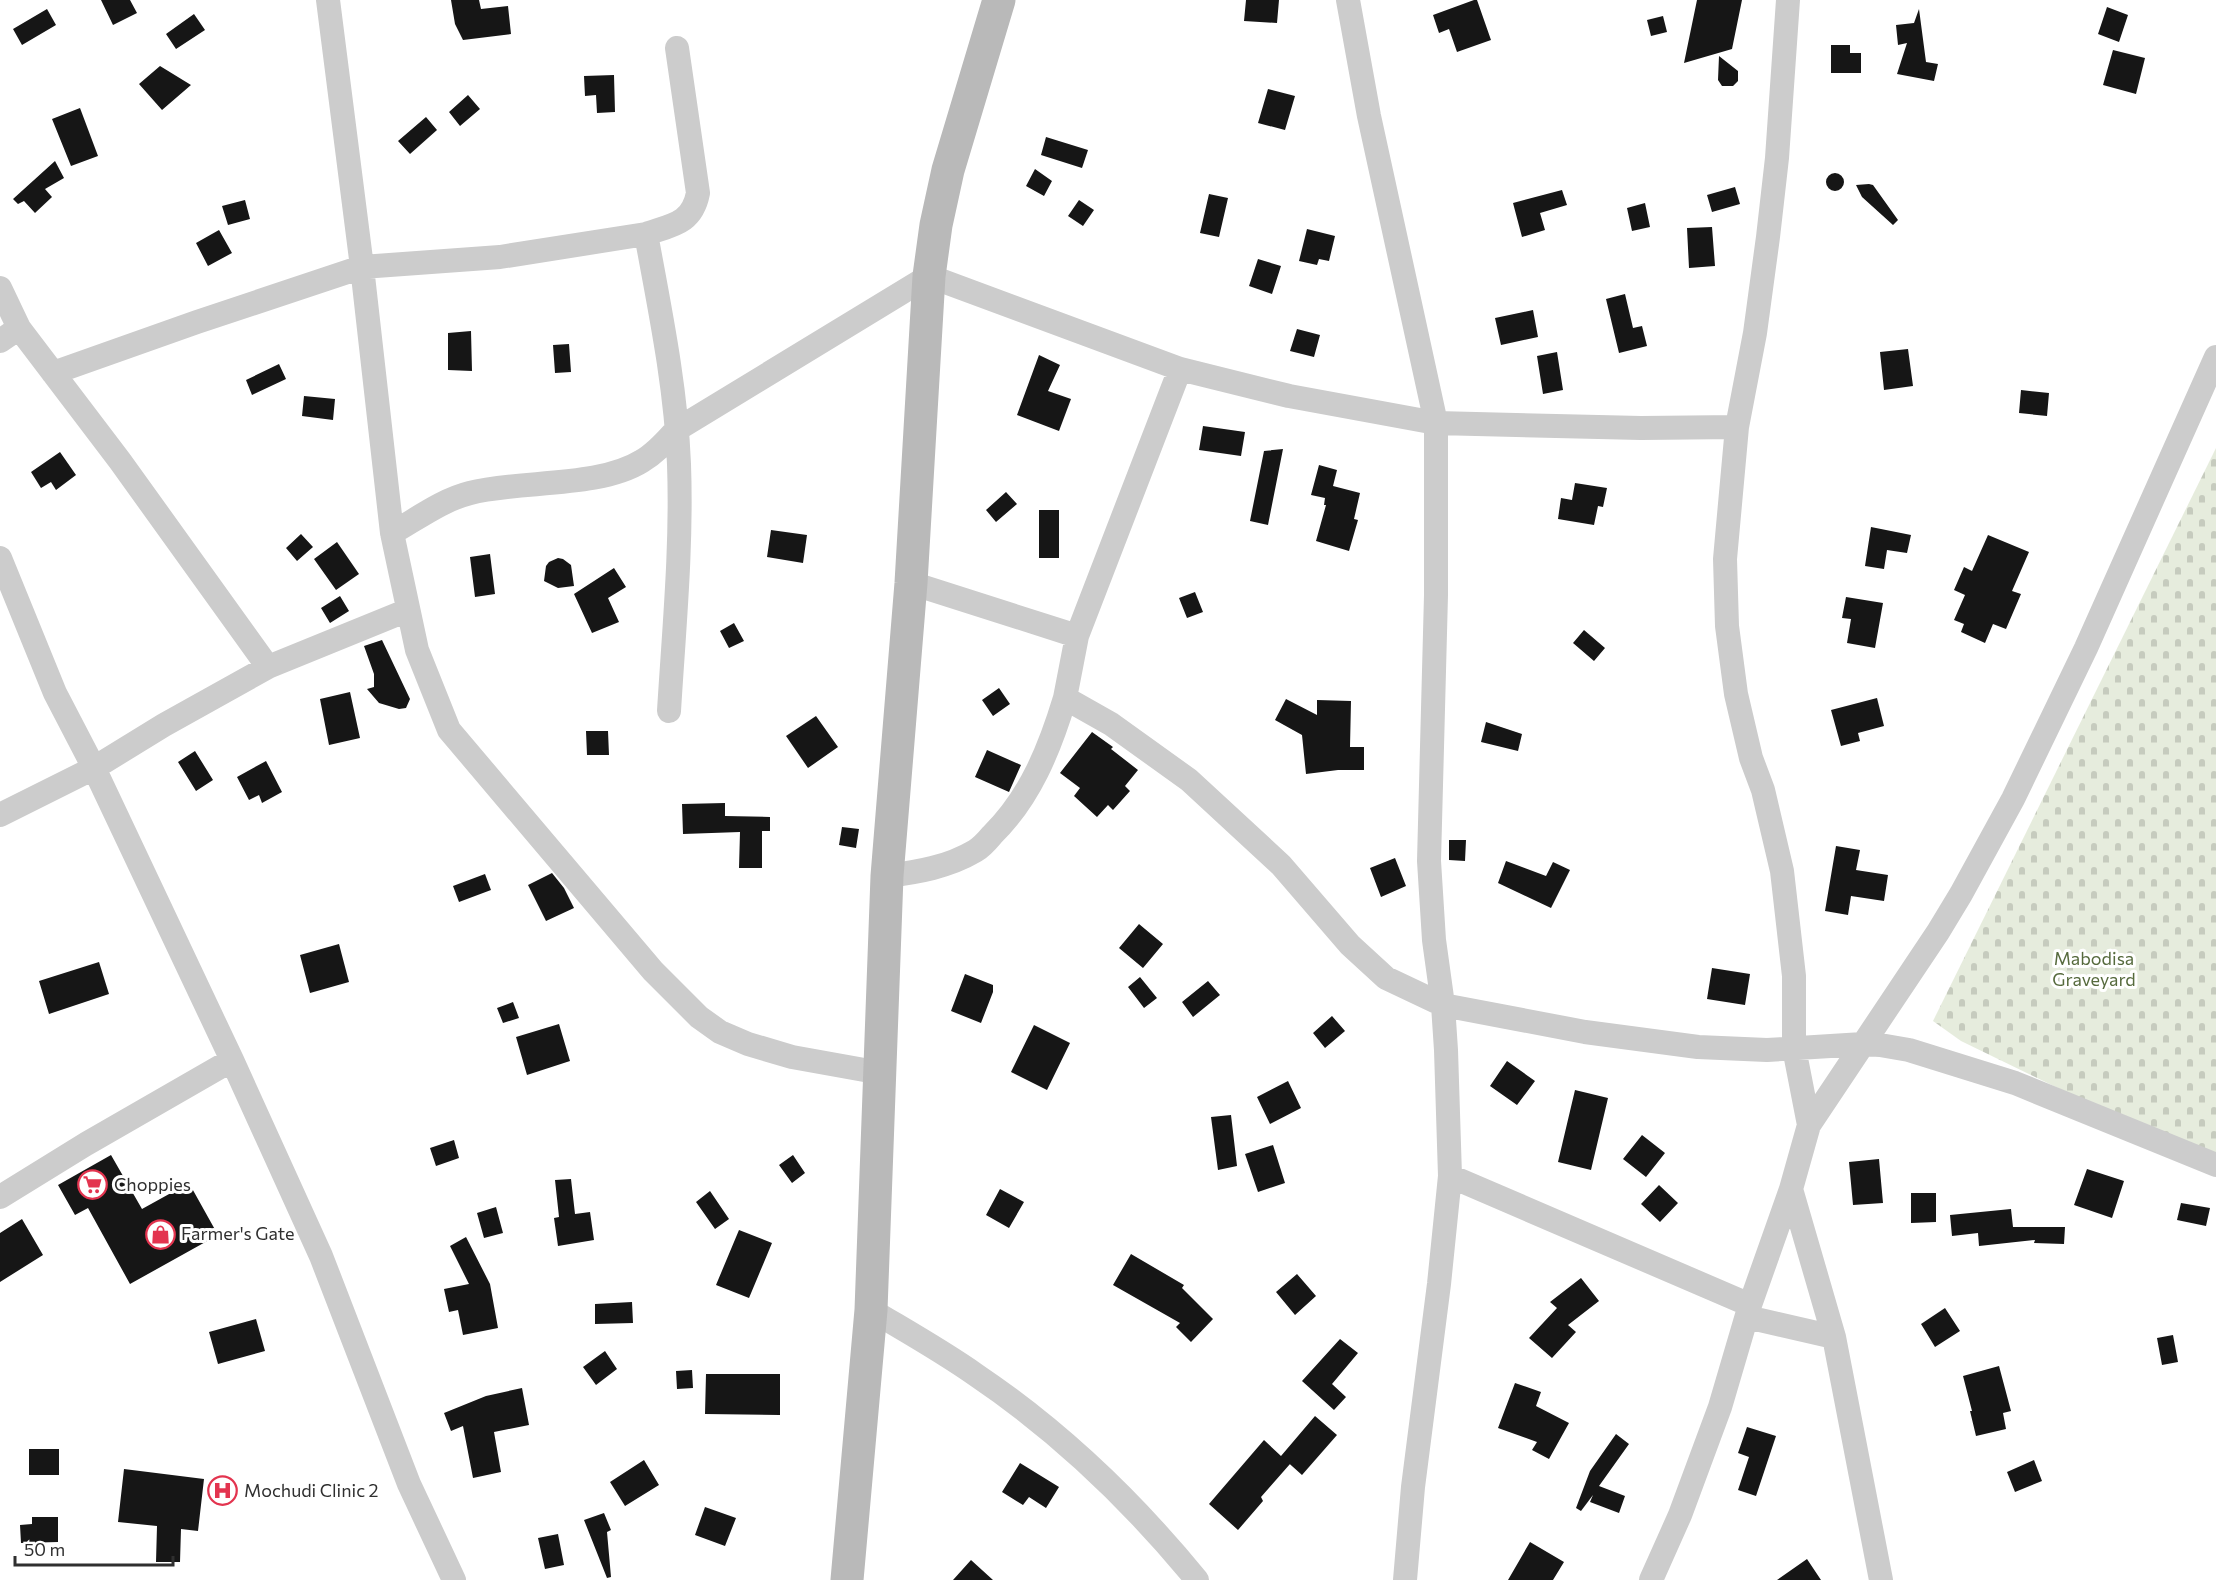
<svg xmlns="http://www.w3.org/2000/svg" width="2216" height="1580" font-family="Commissioner,sans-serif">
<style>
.cemetery{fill:url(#cemetery-stones)}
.building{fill:#161616}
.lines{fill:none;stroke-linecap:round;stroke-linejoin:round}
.street{stroke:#ccc;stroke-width:24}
.secondary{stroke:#b9b9b9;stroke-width:33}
.labels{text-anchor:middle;stroke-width:6;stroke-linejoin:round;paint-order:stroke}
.park-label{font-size:18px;fill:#566a3d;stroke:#fff}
.poi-label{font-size:18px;fill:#2f2f2f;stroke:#fff;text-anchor:start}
</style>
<defs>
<pattern id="cemetery-stones" width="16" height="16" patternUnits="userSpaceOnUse" patternTransform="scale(1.5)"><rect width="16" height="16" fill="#e6ecdd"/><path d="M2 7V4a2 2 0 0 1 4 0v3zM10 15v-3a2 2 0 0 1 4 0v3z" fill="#c6cbbe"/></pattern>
</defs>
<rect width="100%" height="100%" fill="#fff"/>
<path class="cemetery" d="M 2216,448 L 2216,1159 L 2163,1139 L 1961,1041 L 1933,1021 Z"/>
<path class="building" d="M 101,0 L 130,0 L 137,13 L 113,25 Z
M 451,0 L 479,0 L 481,9 L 508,6 L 511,34 L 463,40 L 455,24 Z
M 1246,0 L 1279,0 L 1277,23 L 1244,21 Z
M 1474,0 L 1477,0 L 1491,40 L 1457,52 L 1449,29 L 1439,33 L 1433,15 Z
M 1697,0 L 1742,0 L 1732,49 L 1684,63 Z
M 2107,7 L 2128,15 L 2119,42 L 2098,34 Z
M 47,9 L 56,25 L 22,45 L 13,29 Z
M 1919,9 L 1926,62 L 1938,64 L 1934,81 L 1897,74 L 1907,43 L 1898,45 L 1896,25 L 1914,23 Z
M 194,14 L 205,30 L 176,49 L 166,34 Z
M 1663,16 L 1667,32 L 1651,36 L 1647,20 Z
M 1831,45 L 1850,45 L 1850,53 L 1861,53 L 1861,73 L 1831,73 Z
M 2113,50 L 2145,58 L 2136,94 L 2103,85 Z
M 1719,56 L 1738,71 L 1738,81 L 1733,86 L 1722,86 L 1718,80 Z
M 160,66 L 191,85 L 162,110 L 139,84 Z
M 614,75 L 615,112 L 597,113 L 596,95 L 585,96 L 584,76 Z
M 1268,89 L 1295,96 L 1285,130 L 1258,123 Z
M 468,95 L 480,109 L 460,126 L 449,112 Z
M 80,108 L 98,156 L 71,166 L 52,119 Z
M 426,117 L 437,130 L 410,154 L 398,141 Z
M 1046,137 L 1088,150 L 1082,168 L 1041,155 Z
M 55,161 L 64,178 L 45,189 L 52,197 L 35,213 L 24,201 L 18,204 L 13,199 Z
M 1035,169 L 1052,181 L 1044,196 L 1026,186 Z
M1826 182a9 9 0 1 1 18 0a9 9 0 1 1-18 0Z
M 1869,184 L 1873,185 L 1898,220 L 1893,225 L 1862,197 L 1856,185 Z
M 1735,187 L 1740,204 L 1712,212 L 1707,195 Z
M 1562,190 L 1567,205 L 1540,213 L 1545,230 L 1522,237 L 1513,203 Z
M 1209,194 L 1228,198 L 1219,237 L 1200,233 Z
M 245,200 L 250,219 L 228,225 L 222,206 Z
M 1079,200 L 1094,210 L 1083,226 L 1068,216 Z
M 1645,203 L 1650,227 L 1632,231 L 1627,208 Z
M 1712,227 L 1715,266 L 1689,268 L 1687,228 Z
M 1307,229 L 1335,236 L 1329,261 L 1319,259 L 1317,265 L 1299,261 Z
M 219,230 L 232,253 L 208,266 L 196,243 Z
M 1258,259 L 1281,266 L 1272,294 L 1249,286 Z
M 1625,294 L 1633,328 L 1642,326 L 1647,346 L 1619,353 L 1606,299 Z
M 1533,310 L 1538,337 L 1501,345 L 1495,318 Z
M 1297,329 L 1320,335 L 1314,357 L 1290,351 Z
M 471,331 L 472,371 L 448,370 L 448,333 Z
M 569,344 L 571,372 L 555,373 L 553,345 Z
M 1908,349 L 1913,386 L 1884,390 L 1880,352 Z
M 1557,352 L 1563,390 L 1543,394 L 1537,356 Z
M 1039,355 L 1060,365 L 1048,391 L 1071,399 L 1059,431 L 1017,415 Z
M 279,364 L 286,379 L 252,395 L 246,380 Z
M 2021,390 L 2049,393 L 2047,416 L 2019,413 Z
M 304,396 L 335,399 L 333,420 L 302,416 Z
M 1203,426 L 1245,432 L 1241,456 L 1199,450 Z
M 1283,449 L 1268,525 L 1250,521 L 1264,451 Z
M 60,452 L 76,475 L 56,490 L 51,482 L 41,488 L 31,472 Z
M 1319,465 L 1337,470 L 1333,486 L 1360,493 L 1354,519 L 1358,520 L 1349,551 L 1316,541 L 1326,505 L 1324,505 L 1325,498 L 1311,495 Z
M 1575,483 L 1607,488 L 1603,507 L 1598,506 L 1594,525 L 1558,519 L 1561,498 L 1572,500 Z
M 1006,492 L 1017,504 L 996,522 L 986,510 Z
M 1039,510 L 1059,510 L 1059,558 L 1039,558 Z
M 1871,527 L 1911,535 L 1907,553 L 1887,550 L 1884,569 L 1865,566 Z
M 771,530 L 807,535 L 803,563 L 767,557 Z
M 301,534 L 313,547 L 297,561 L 286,548 Z
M 1988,535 L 2029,552 L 2012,591 L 2021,594 L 2006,629 L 1993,624 L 1985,643 L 1961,632 L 1964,624 L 1954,620 L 1965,595 L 1954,590 L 1964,567 L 1972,571 Z
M 337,542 L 359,574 L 336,590 L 314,559 Z
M 490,554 L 495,594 L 475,597 L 470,557 Z
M 558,558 L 563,559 L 571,565 L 574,586 L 558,588 L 544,581 L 546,566 L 549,562 Z
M 614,568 L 626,587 L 608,598 L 619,622 L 592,633 L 574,594 Z
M 1195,592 L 1203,612 L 1187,618 L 1179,598 Z
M 340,596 L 349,611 L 330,623 L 321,608 Z
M 1846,597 L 1883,603 L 1875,648 L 1847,643 L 1851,619 L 1842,618 Z
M 734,623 L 744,641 L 729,648 L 720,631 Z
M 1584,630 L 1605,648 L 1594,661 L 1573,643 Z
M 382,640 L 410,699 L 406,708 L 399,709 L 379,703 L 367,689 L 374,687 L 374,674 L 364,646 Z
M 999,688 L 1010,704 L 993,716 L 982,700 Z
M 350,692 L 360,738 L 329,745 L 320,699 Z
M 1877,698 L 1884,726 L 1858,733 L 1860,741 L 1841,746 L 1831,710 Z
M 1286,699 L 1317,715 L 1317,700 L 1351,701 L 1350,747 L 1364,747 L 1364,770 L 1338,770 L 1306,774 L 1302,735 L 1275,720 Z
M 816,716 L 838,747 L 808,768 L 786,736 Z
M 1486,722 L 1522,734 L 1518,751 L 1481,742 Z
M 586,731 L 608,731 L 609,755 L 587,755 Z
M 1092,732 L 1113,747 L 1111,749 L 1138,770 L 1125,786 L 1130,791 L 1113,810 L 1108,805 L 1097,817 L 1074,796 L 1080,788 L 1060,773 Z
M 987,750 L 1021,765 L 1009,792 L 975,777 Z
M 195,751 L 213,780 L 196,791 L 178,762 Z
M 266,761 L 282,792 L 262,803 L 259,795 L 249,800 L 237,777 Z
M 725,803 L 725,816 L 770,817 L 770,831 L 762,831 L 762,868 L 739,868 L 740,832 L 683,834 L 682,804 Z
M 842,827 L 859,829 L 856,848 L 839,845 Z
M 1449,840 L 1466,840 L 1465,861 L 1449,860 Z
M 1836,846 L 1860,850 L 1856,870 L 1888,875 L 1884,901 L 1851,896 L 1848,915 L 1825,911 Z
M 1395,858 L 1406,886 L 1381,897 L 1370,868 Z
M 1506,861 L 1546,876 L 1553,862 L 1570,870 L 1551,908 L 1498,883 Z
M 552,873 L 564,888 L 574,908 L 546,921 L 528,885 Z
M 485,874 L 491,890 L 459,902 L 453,886 Z
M 1139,924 L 1163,944 L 1143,968 L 1119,948 Z
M 339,944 L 349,982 L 310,993 L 300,955 Z
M 99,962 L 109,994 L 49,1014 L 39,981 Z
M 1712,968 L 1750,974 L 1745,1005 L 1707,999 Z
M 965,974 L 993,985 L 993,992 L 981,1023 L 951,1011 Z
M 1140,977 L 1157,998 L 1144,1008 L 1128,987 Z
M 1208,981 L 1220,995 L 1193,1017 L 1182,1002 Z
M 513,1002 L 519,1018 L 503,1023 L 497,1008 Z
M 1332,1016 L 1345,1031 L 1325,1048 L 1313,1033 Z
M 559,1024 L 570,1061 L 527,1075 L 516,1037 Z
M 1034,1025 L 1070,1043 L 1047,1090 L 1011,1072 Z
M 1507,1061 L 1535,1081 L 1517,1105 L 1490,1086 Z
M 1288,1081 L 1301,1108 L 1270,1124 L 1257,1097 Z
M 1575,1090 L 1608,1098 L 1591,1170 L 1558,1162 Z
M 1231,1115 L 1237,1166 L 1218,1170 L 1211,1117 Z
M 1642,1135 L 1665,1153 L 1646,1177 L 1623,1159 Z
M 454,1140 L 459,1158 L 436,1166 L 430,1148 Z
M 1273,1145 L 1285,1183 L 1258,1192 L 1245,1154 Z
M 111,1155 L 142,1209 L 189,1183 L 218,1235 L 130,1284 L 88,1208 L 75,1215 L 58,1185 Z
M 793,1155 L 805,1173 L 792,1183 L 779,1165 Z
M 1879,1159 L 1883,1203 L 1853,1205 L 1849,1162 Z
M 2087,1169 L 2124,1181 L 2112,1218 L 2074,1205 Z
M 571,1179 L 575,1214 L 590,1212 L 594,1240 L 558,1246 L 554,1218 L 559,1217 L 555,1180 Z
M 1659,1185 L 1678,1203 L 1660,1222 L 1641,1204 Z
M 1000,1189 L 1024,1202 L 1009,1228 L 986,1215 Z
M 710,1191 L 729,1219 L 715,1229 L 696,1202 Z
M 1911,1193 L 1936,1193 L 1936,1222 L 1911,1223 Z
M 2181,1203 L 2210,1208 L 2206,1226 L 2177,1220 Z
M 496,1207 L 503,1233 L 484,1238 L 477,1213 Z
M 2011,1209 L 2013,1227 L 2065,1227 L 2064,1244 L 2034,1243 L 2035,1240 L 1979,1246 L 1978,1233 L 1952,1236 L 1950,1215 Z
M 22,1219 L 43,1255 L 0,1282 L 0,1233 Z
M 739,1230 L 772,1243 L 749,1298 L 716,1285 Z
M 466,1237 L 490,1284 L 498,1328 L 463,1335 L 458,1310 L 449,1312 L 444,1289 L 469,1284 L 450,1246 Z
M 1131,1254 L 1184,1285 L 1182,1288 L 1213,1319 L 1191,1342 L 1176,1327 L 1180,1323 L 1113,1285 Z
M 1297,1274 L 1316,1296 L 1295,1315 L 1276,1292 Z
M 1581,1278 L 1599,1301 L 1568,1325 L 1576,1332 L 1552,1358 L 1529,1338 L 1557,1308 L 1550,1302 Z
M 632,1302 L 633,1323 L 595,1324 L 595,1304 Z
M 1945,1308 L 1960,1331 L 1935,1347 L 1921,1324 Z
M 256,1319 L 265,1351 L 218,1364 L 209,1332 Z
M 2173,1335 L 2178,1362 L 2162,1365 L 2157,1338 Z
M 1340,1339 L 1358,1353 L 1332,1384 L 1346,1397 L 1334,1410 L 1302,1381 Z
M 605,1351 L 617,1369 L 596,1385 L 583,1367 Z
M 1999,1366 L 2011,1411 L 2003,1413 L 2006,1429 L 1976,1436 L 1970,1411 L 1972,1411 L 1963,1376 Z
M 692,1370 L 693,1388 L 677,1389 L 676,1371 Z
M 706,1374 L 780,1374 L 780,1415 L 705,1414 Z
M 1515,1383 L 1541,1392 L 1536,1406 L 1569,1423 L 1549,1459 L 1532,1450 L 1537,1442 L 1498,1428 Z
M 522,1388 L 529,1425 L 494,1432 L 501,1472 L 473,1478 L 463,1426 L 451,1431 L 444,1413 L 486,1396 Z
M 1315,1416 L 1337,1435 L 1302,1475 L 1283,1458 L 1290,1464 L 1261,1497 L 1263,1501 L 1238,1530 L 1209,1504 L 1264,1440 L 1281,1456 Z
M 1747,1427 L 1776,1436 L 1756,1496 L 1738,1490 L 1749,1457 L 1738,1453 Z
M 1616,1434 L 1629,1444 L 1599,1486 L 1625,1496 L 1619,1513 L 1590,1502 L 1593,1495 L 1581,1511 L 1576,1508 L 1590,1471 Z
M 29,1449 L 59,1449 L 59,1475 L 29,1475 Z
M 644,1460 L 659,1485 L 625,1506 L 610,1482 Z
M 2034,1460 L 2042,1481 L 2015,1492 L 2007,1472 Z
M 1020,1463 L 1059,1487 L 1046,1508 L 1029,1497 L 1023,1505 L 1002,1492 Z
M 124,1469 L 204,1479 L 198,1531 L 181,1529 L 180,1562 L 156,1562 L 157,1526 L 118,1522 Z
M 705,1507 L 736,1518 L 725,1546 L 695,1535 Z
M 604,1513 L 611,1530 L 607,1532 L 611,1577 L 607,1578 L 584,1520 Z
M 32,1517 L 58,1517 L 58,1542 L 21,1543 L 20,1525 L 32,1524 Z
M 558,1534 L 564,1565 L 545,1569 L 538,1538 Z
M 1530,1542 L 1564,1562 L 1553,1580 L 1508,1580 Z
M 1807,1559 L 1821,1580 L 1777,1580 Z
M 971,1560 L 993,1580 L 953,1580 Z"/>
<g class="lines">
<path class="street" d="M 328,0 L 362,267 L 392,533 L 417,650 L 449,730 L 653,971 L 699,1017 L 720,1032 L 748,1044 L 792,1057 L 881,1073
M 1348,0 L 1369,116 L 1436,423 L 1436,595 L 1429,861 L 1434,940 L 1443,1005 L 1446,1050 L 1450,1176 L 1439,1284 L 1413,1487 L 1405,1580
M 1788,0 L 1777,158 L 1768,237 L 1755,333 L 1737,427 L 1725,559 L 1727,626 L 1736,694 L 1751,758 L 1763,790 L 1782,871 L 1794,976 L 1794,1048 L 1809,1125
M 646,234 C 672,225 692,224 698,193 L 677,48
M 0,288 L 19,328 L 120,461 L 268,667
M 0,341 L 19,328
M 53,373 L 197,322 L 362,267 L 500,257 L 646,234 C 660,310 676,387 679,464 C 682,547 674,629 669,711
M 392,533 C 417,519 442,500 470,493 C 520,480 599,488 642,461 C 656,453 666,441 676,430 L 929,276 L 1180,369 L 1289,396 L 1436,423 L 1641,428 L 1737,427
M 0,558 L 55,693 L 94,768 L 232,1060 L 321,1256 L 409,1484 L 454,1580
M 911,583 L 1077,636
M 1065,698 L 1077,636 L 1180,369
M 0,815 L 94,768 L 164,725 L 268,667 L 408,610
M 887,876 C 918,872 948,867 975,851 C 982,847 987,841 992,835 C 1030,798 1050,748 1065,698 L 1111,724 L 1189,780 L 1281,865 L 1350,945 L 1386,978 L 1443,1005 L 1585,1032 L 1698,1047 L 1767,1050 L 1863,1044 L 1880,1045 L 1909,1050 L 2015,1083 L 2216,1165
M 1450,1176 L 1750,1305
M 1791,1189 L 1834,1337 L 1881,1580
M 0,1197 L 86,1144 L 232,1060
M 871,1310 C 906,1331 942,1351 976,1375 C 1059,1431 1133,1502 1197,1580
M 1747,1317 L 1834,1337
M 1651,1580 L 1680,1515 L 1720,1407 L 1750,1305 L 1791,1189 L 1809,1125 L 1938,932 L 1961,894 L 2013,799 L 2086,648 L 2216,357"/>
<path class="secondary" d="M 847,1580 L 871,1310 L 887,876 L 911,583 L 929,276 L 936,225 L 948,170 L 999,0"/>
</g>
<defs>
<symbol id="supermarket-ring" viewBox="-11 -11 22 22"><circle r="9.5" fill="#fff" stroke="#e3344f" stroke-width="1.5"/><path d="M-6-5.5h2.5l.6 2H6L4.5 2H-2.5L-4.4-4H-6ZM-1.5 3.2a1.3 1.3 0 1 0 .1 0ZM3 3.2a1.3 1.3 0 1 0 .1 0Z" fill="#e3344f"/></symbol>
<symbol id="shop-ring" viewBox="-11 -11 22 22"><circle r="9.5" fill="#fff" stroke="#e3344f" stroke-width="1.5"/><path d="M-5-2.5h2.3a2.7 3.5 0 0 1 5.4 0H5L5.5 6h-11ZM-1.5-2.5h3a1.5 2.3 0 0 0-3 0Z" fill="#e3344f"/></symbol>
<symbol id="hospital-ring" viewBox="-11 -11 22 22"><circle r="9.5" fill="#fff" stroke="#e3344f" stroke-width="1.5"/><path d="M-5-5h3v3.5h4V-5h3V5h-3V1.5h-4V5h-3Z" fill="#e3344f"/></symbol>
</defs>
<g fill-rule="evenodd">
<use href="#supermarket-ring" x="76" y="1168" width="33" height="33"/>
<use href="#shop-ring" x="144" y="1218" width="33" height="33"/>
<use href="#hospital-ring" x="206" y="1474" width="33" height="33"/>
</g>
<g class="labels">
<g class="park-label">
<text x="2094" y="965">Mabodisa<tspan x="2094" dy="21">Graveyard</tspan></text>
</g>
<g class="poi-label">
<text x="114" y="1191">Choppies</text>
<text x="181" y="1240">Farmer's Gate</text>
<text x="244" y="1497">Mochudi Clinic 2</text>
</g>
</g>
<path d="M15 1556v9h158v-9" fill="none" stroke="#2f2f2f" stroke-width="3"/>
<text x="24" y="1556" font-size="18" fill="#2f2f2f" stroke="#ffffff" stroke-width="4.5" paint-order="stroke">50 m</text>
</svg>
